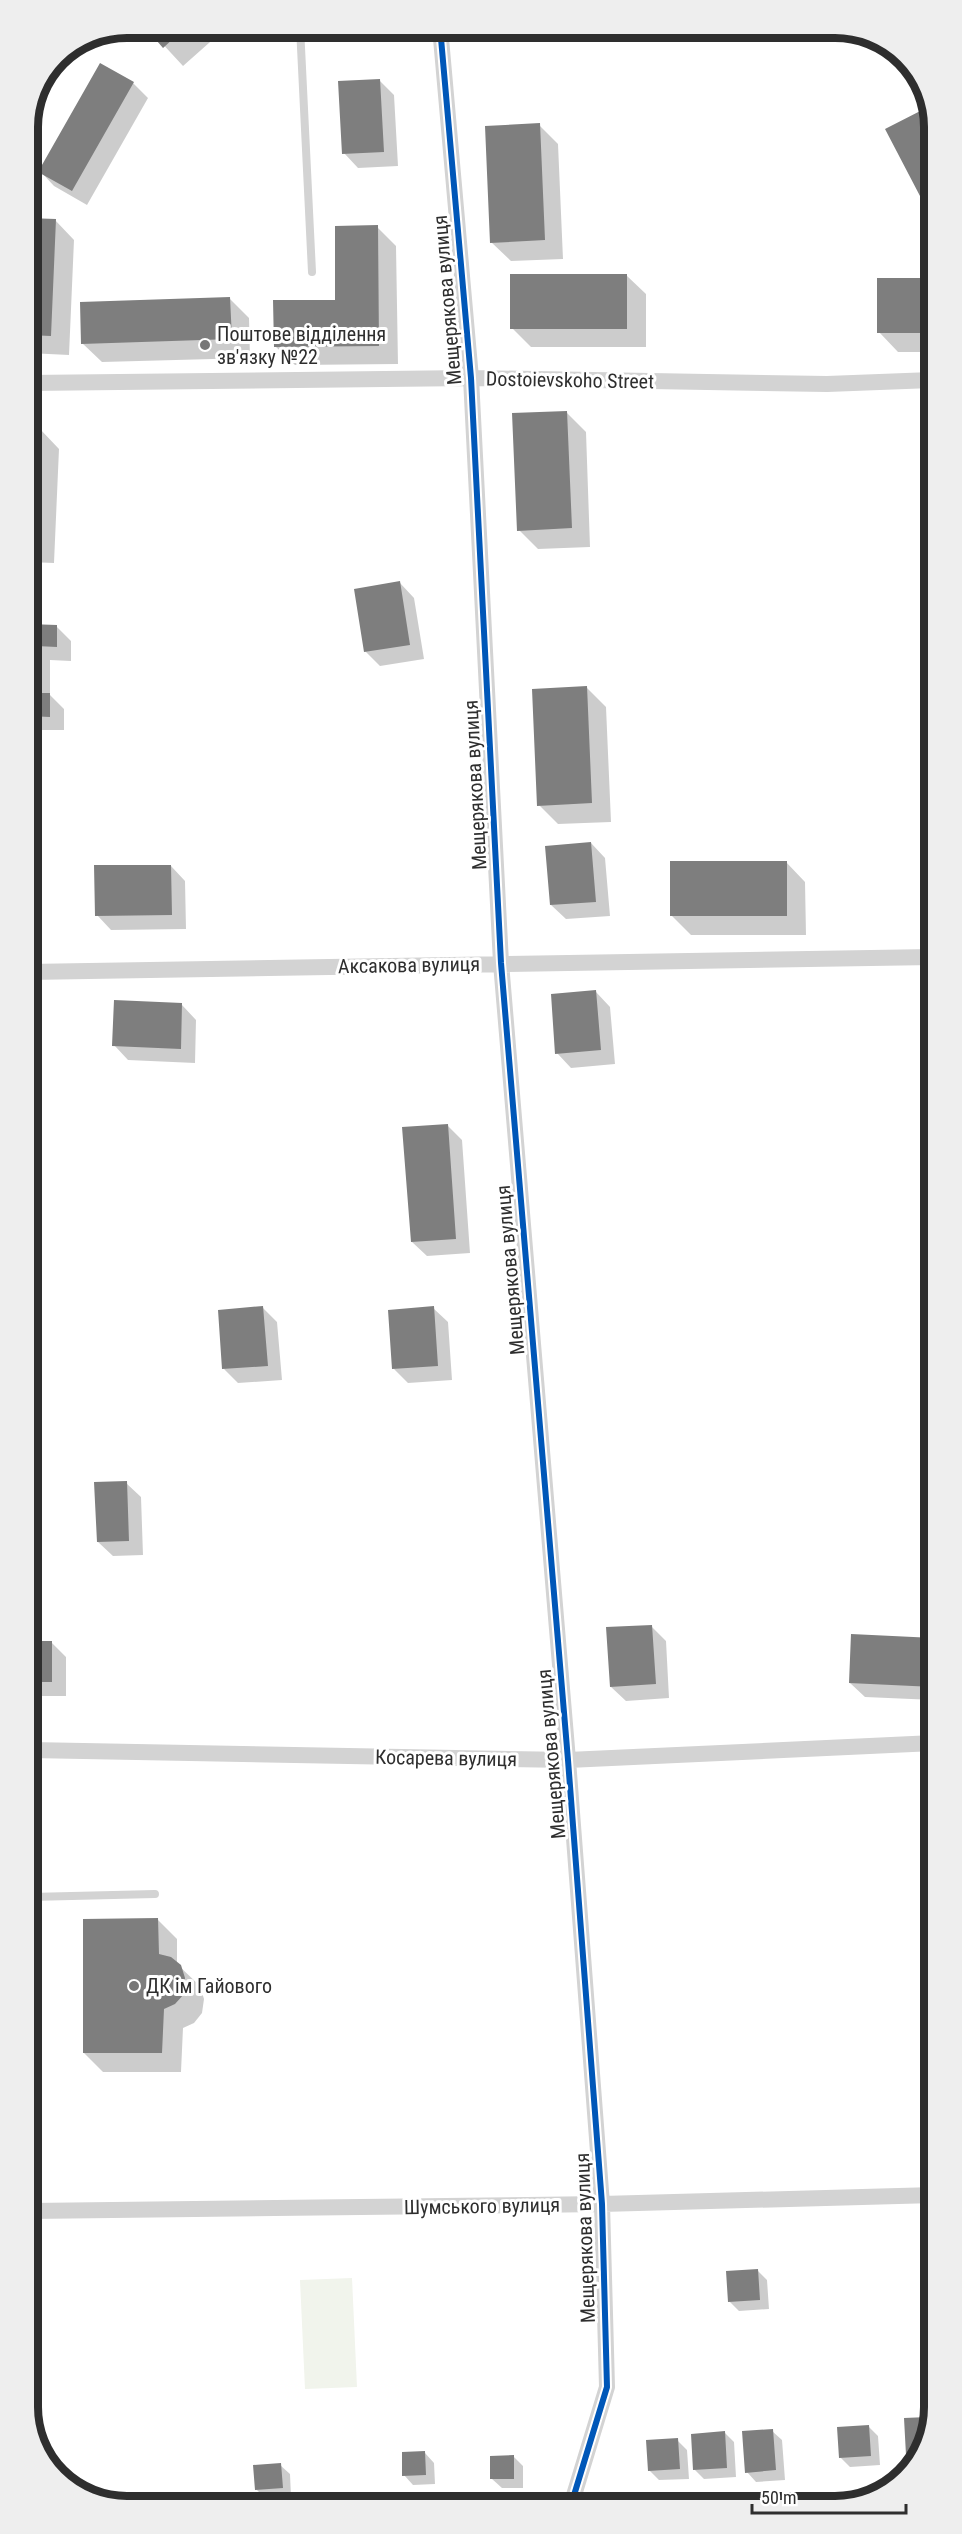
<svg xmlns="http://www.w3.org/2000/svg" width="962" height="2534" font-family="'Roboto Condensed',sans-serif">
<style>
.green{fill:#f1f4ec}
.shadow{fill:#0003}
.building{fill:#7e7e7e}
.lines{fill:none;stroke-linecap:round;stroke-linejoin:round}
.lane{stroke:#d3d3d3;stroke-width:8}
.street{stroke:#d3d3d3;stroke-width:16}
.cycleway-casing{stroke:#fff;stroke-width:10}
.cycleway{stroke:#0057b8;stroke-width:6}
.poi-dot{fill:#777;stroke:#fff;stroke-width:2}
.labels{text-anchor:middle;stroke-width:6;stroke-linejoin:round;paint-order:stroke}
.street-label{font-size:20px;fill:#2e2e2e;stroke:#fff}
.poi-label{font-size:20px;fill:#2e2e2e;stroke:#fff;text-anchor:start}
.rim{fill:none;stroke:#2e2e2e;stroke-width:8}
</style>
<rect width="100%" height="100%" fill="#fff"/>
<path class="green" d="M 352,2278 L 357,2387 L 305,2389 L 300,2280 Z"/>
<path class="shadow" d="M 147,27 L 227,27 L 183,66 Z
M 379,80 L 394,95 L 398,166 L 358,168 L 344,153 Z
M 133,83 L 148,98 L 87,205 L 54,186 L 40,171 Z
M 539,125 L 558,144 L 563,259 L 511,261 L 491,242 Z
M 27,219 L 55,220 L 74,240 L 69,355 L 28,353 Z
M 377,227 L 396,246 L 398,364 L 295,365 L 275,346 L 337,301 Z
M 626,275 L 646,294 L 646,347 L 531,347 L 512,328 Z
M 932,280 L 932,352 L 898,352 L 879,332 Z
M 230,299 L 249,318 L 250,358 L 102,362 L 82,343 Z
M 567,413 L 586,432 L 590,547 L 538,549 L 519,530 Z
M 28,429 L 40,429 L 59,449 L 54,563 L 28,562 Z
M 400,583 L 414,598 L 424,659 L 380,666 L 365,651 Z
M 28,625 L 56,626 L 71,641 L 71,661 L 50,660 L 50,695 L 64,709 L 64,730 L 28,730 Z
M 587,688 L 606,707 L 611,822 L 558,824 L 539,805 Z
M 591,843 L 605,858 L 610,916 L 566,919 L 551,905 Z
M 786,862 L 805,882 L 806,935 L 691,935 L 671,915 Z
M 171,866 L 185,881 L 186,929 L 111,930 L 97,915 Z
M 596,992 L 610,1007 L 615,1064 L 571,1068 L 557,1053 Z
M 182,1005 L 196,1020 L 195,1063 L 128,1060 L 114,1045 Z
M 447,1125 L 462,1140 L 470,1253 L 427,1256 L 412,1242 Z
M 263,1308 L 277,1322 L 282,1380 L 238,1383 L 224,1369 Z
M 433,1308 L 448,1322 L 452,1380 L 408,1383 L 394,1369 Z
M 29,1443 L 42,1456 L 42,1569 L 29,1569 Z
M 126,1483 L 141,1497 L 143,1555 L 113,1556 L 98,1542 Z
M 651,1626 L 666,1641 L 669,1698 L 626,1701 L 611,1687 Z
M 934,1639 L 934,1700 L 865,1697 L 850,1683 Z
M 29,1642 L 51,1642 L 66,1657 L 66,1696 L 29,1696 Z
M 158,1920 L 177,1939 L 177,1964 L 200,1986 L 204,1999 L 202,2013 L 194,2023 L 183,2028 L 181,2072 L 103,2072 L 84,2053 Z
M 758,2271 L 767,2280 L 769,2309 L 739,2311 L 729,2301 Z
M 927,2418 L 930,2421 L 916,2463 L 907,2455 Z
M 868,2426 L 878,2436 L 880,2465 L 850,2467 L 840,2457 Z
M 772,2431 L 782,2440 L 785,2480 L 756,2482 L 747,2472 Z
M 725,2433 L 734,2442 L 736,2477 L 704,2479 L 694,2469 Z
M 677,2440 L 687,2450 L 689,2479 L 659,2480 L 649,2470 Z
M 425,2453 L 434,2463 L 435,2484 L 413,2485 L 404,2475 Z
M 513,2456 L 523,2466 L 523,2488 L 502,2488 L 492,2479 Z
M 280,2465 L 290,2474 L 291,2497 L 266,2499 L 256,2489 Z"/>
<path class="building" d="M 145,27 L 186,27 L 163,48 Z
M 100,63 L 134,82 L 72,191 L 38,172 Z
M 380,79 L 384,152 L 342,154 L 338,81 Z
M 932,105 L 932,219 L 885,129 Z
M 540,123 L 545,240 L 490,243 L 485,126 Z
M 27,218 L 56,219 L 51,336 L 28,335 Z
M 378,225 L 379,346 L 274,347 L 273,300 L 335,300 L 335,226 Z
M 510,274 L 627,274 L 627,329 L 510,329 Z
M 877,278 L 932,278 L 932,333 L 877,333 Z
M 230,297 L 232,339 L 81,344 L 80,302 Z
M 567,411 L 572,528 L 517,531 L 512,413 Z
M 28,427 L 41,428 L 35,545 L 28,545 Z
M 400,581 L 410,645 L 364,652 L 354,589 Z
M 28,624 L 57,625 L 57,647 L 36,646 L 35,693 L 50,693 L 50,717 L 28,716 Z
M 587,686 L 592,803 L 537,806 L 532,689 Z
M 591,842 L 596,902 L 550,905 L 545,846 Z
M 670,861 L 787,861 L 787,916 L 670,916 Z
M 94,865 L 171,865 L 172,915 L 95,916 Z
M 596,990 L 601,1050 L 555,1054 L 551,994 Z
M 114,1000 L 182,1003 L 181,1049 L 112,1046 Z
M 448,1124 L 456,1239 L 411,1242 L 402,1127 Z
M 263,1306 L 268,1366 L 222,1369 L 218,1310 Z
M 434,1306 L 438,1366 L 392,1369 L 388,1310 Z
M 127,1481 L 129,1541 L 97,1542 L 94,1482 Z
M 652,1625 L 656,1684 L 610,1687 L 606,1627 Z
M 851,1634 L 934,1638 L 934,1687 L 849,1683 Z
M 29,1641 L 52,1641 L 52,1682 L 29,1682 Z
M 158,1918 L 159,1954 L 171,1957 L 181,1965 L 185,1978 L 184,1994 L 175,2004 L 164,2009 L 162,2053 L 83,2053 L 83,1919 Z
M 758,2269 L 760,2300 L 728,2302 L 726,2271 Z
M 928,2417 L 928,2428 L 919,2455 L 906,2455 L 904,2418 Z
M 869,2425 L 871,2456 L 839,2458 L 837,2427 Z
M 773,2429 L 776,2470 L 745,2473 L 742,2431 Z
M 725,2431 L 727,2468 L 693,2470 L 691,2434 Z
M 678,2438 L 680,2469 L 648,2471 L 646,2440 Z
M 425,2451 L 426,2475 L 402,2476 L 402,2452 Z
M 514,2455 L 514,2479 L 490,2479 L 490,2456 Z
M 281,2463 L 283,2488 L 255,2490 L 253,2465 Z"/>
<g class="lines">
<path class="lane" d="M 300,27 L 312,272
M 30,1897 L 155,1894"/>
<path class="street" d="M 440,27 L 471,378 L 501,963 L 568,1760 L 602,2204 L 607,2387 L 571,2505
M 28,383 L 471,378 L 827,384 L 932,380
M 28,972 L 933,957
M 30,1750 L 568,1760 L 934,1743
M 30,2211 L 602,2204 L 935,2195
M 747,2504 L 869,2499"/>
<defs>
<path id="cycleway" d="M 440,27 L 471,378 L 501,963 L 568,1760 L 602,2204 L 607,2387 L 571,2505"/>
</defs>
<use href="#cycleway" class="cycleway-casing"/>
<use href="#cycleway" class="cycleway"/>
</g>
<g class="poi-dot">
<circle cx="205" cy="345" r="6"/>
<circle cx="134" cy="1986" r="6"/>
</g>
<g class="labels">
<g class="street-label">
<text transform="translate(447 300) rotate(-95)" y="7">Мещерякова вулиця</text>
<text transform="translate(570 380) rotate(1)" y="7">Dostoievskoho Street</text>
<text transform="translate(475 785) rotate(-93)" y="7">Мещерякова вулиця</text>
<text transform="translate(409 965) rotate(-1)" y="7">Аксакова вулиця</text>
<text transform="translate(510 1270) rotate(-95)" y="7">Мещерякова вулиця</text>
<text transform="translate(551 1754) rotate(-95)" y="7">Мещерякова вулиця</text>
<text transform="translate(446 1758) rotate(1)" y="7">Косарева вулиця</text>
<text transform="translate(482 2206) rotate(-1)" y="7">Шумського вулиця</text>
<text transform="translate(585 2238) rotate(-92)" y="7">Мещерякова вулиця</text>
</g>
<g class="poi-label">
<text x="217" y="341">Поштове відділення<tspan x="217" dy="23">зв'язку №22</tspan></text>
<text x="146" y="1993">ДК ім Гайового</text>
</g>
</g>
<path d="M0 0H962V2534H0ZM127 38H835A89 89 0 0 1 924 127V2407A89 89 0 0 1 835 2496H127A89 89 0 0 1 38 2407V127A89 89 0 0 1 127 38Z" fill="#eee" fill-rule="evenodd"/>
<path class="rim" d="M127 38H835A89 89 0 0 1 924 127V2407A89 89 0 0 1 835 2496H127A89 89 0 0 1 38 2407V127A89 89 0 0 1 127 38Z"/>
<path d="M752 2504v9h154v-9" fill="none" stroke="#2e2e2e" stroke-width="3"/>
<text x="761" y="2504" font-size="18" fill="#2e2e2e" stroke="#ffffff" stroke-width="4.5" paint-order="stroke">50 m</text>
</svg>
